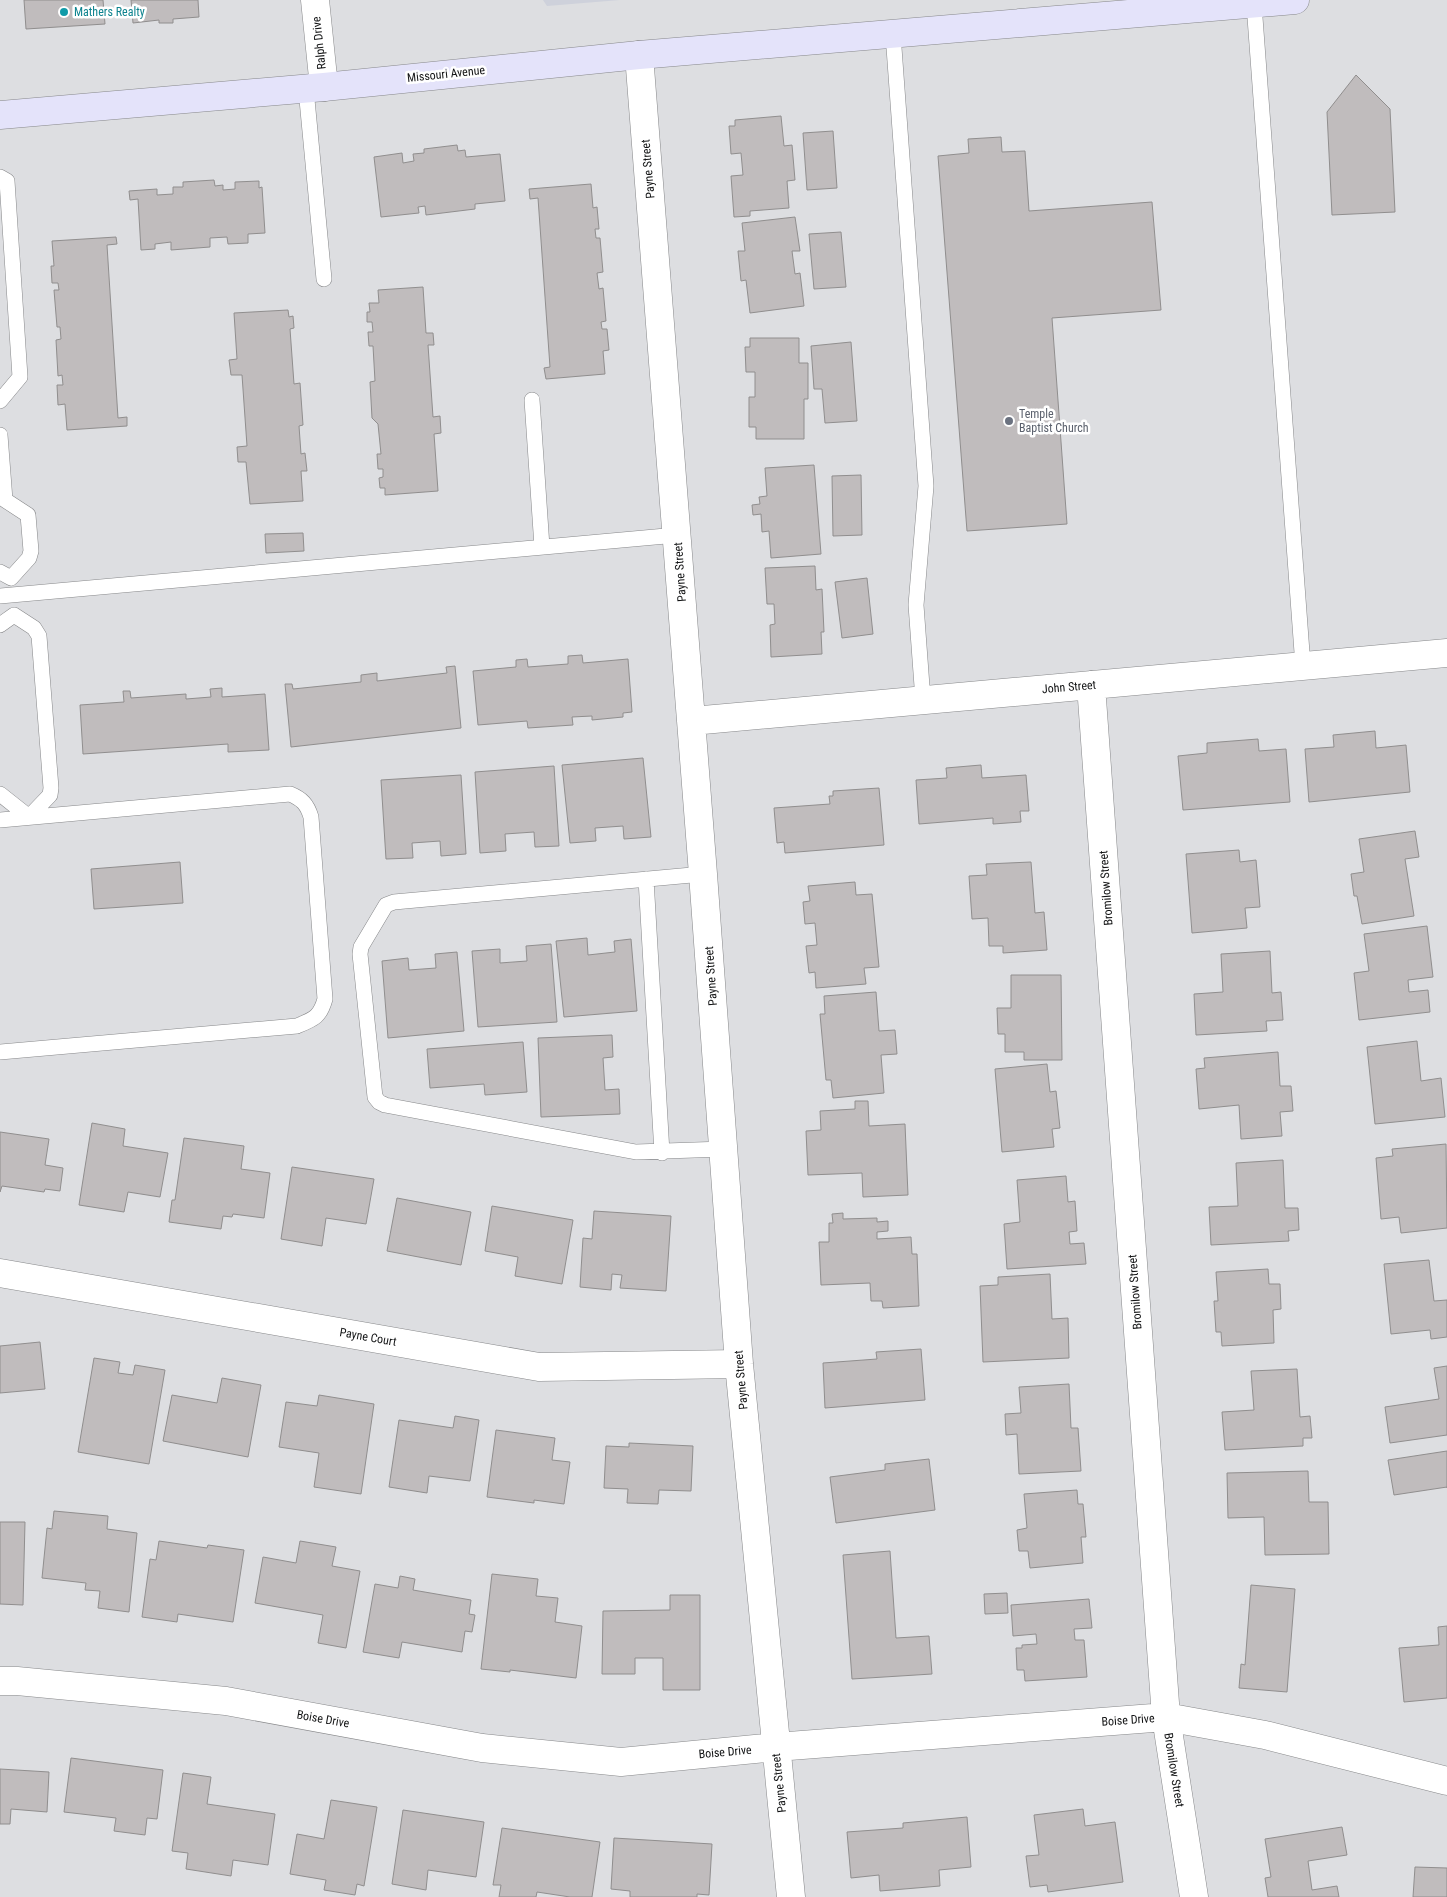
<svg xmlns="http://www.w3.org/2000/svg" width="1447" height="1897" font-family="'Roboto Condensed',sans-serif">
<style>
.built{fill:#ced1db}
.building{fill:#c0bcbd;stroke:#908e8e}
.lines{fill:none;stroke-linecap:round;stroke-linejoin:round}
.service-casing{stroke:#87888a;stroke-width:16}
.minor-casing{stroke:#87888a;stroke-width:29}
.secondary-casing{stroke:#87888a;stroke-width:29}
.service{stroke:#fff;stroke-width:15}
.minor{stroke:#fff;stroke-width:28}
.secondary{stroke:#e4e3fa;stroke-width:28}
.culture-dot{fill:#0f9aa8;stroke:#fff;stroke-width:2}
.worship-dot{fill:#6b7280;stroke:#fff;stroke-width:2}
.labels{text-anchor:middle;stroke-width:5;stroke-linejoin:round;paint-order:stroke}
.culture-label{font-size:12px;fill:#0d838f;stroke:#fff;text-anchor:start}
.street-label{font-size:12px;fill:#111213;stroke:#fff}
.worship-label{font-size:12px;fill:#5b616d;stroke:#fff;text-anchor:start}
</style>
<rect width="100%" height="100%" fill="#dddee1"/>
<path class="built" d="M 543,0 L 620,0 L 547,6 Z"/>
<path class="building" d="M 24,0 L 103,0 L 105,24 L 26,29 Z
M 131,0 L 198,0 L 199,17 L 173,19 L 173,23 L 159,23 L 159,20 L 133,23 Z
M 1356,75 L 1390,109 L 1395,212 L 1332,215 L 1327,112 Z
M 781,116 L 784,146 L 792,145 L 795,180 L 787,181 L 789,208 L 750,211 L 750,216 L 734,217 L 731,176 L 743,175 L 741,153 L 731,154 L 729,126 L 735,126 L 735,120 Z
M 833,131 L 837,188 L 807,190 L 803,133 Z
M 1001,137 L 1002,152 L 1025,151 L 1029,211 L 1152,202 L 1161,310 L 1052,318 L 1067,524 L 967,531 L 938,156 L 969,153 L 968,139 Z
M 457,145 L 458,151 L 465,150 L 466,157 L 500,154 L 505,201 L 475,204 L 475,209 L 426,215 L 425,206 L 418,207 L 419,213 L 381,217 L 374,157 L 402,153 L 403,163 L 414,161 L 413,154 L 424,153 L 424,149 Z
M 214,180 L 215,186 L 223,185 L 223,190 L 235,189 L 235,182 L 259,181 L 259,188 L 262,187 L 265,233 L 248,234 L 248,243 L 228,244 L 227,237 L 210,238 L 210,247 L 171,250 L 171,242 L 155,244 L 155,249 L 141,250 L 138,199 L 130,200 L 129,191 L 157,189 L 157,195 L 173,194 L 173,187 L 183,187 L 183,182 Z
M 591,184 L 593,208 L 597,207 L 599,229 L 595,229 L 596,238 L 600,238 L 603,272 L 597,273 L 599,289 L 603,288 L 606,321 L 601,322 L 602,329 L 607,329 L 609,350 L 603,351 L 605,374 L 546,379 L 544,368 L 550,367 L 538,198 L 530,199 L 529,189 Z
M 795,217 L 800,251 L 792,251 L 795,274 L 800,273 L 804,306 L 750,313 L 746,280 L 741,281 L 738,251 L 745,251 L 742,223 Z
M 841,232 L 846,287 L 814,289 L 809,234 Z
M 116,237 L 117,244 L 107,245 L 118,418 L 127,417 L 127,426 L 67,430 L 65,404 L 58,405 L 57,385 L 63,385 L 62,375 L 58,376 L 56,340 L 61,339 L 60,327 L 57,327 L 54,290 L 59,290 L 58,283 L 52,283 L 51,266 L 54,266 L 52,241 Z
M 423,287 L 426,333 L 433,333 L 434,345 L 428,345 L 433,417 L 440,416 L 441,433 L 434,434 L 438,491 L 385,495 L 385,488 L 380,488 L 379,478 L 383,477 L 383,469 L 378,469 L 377,454 L 381,454 L 378,424 L 372,418 L 370,382 L 375,381 L 373,346 L 369,346 L 368,332 L 373,332 L 372,322 L 367,322 L 367,312 L 370,312 L 369,303 L 379,303 L 378,290 Z
M 288,310 L 289,317 L 293,316 L 294,328 L 290,329 L 294,384 L 300,383 L 303,425 L 299,426 L 301,454 L 305,453 L 307,471 L 301,471 L 303,501 L 250,504 L 246,462 L 238,462 L 237,447 L 247,446 L 242,375 L 231,375 L 229,360 L 237,359 L 234,313 Z
M 750,338 L 799,338 L 799,363 L 808,363 L 808,399 L 804,399 L 804,439 L 756,439 L 756,427 L 749,427 L 749,397 L 755,397 L 755,372 L 746,372 L 745,347 L 750,347 Z
M 851,342 L 857,421 L 825,423 L 822,389 L 814,389 L 811,346 Z
M 814,465 L 821,554 L 771,558 L 769,531 L 762,532 L 761,514 L 753,515 L 752,505 L 760,504 L 759,497 L 767,496 L 765,468 Z
M 861,475 L 862,535 L 833,536 L 832,476 Z
M 303,533 L 304,551 L 266,553 L 265,534 Z
M 815,566 L 816,590 L 822,589 L 824,632 L 821,632 L 822,654 L 771,657 L 770,625 L 775,624 L 774,604 L 767,604 L 765,568 Z
M 867,578 L 873,634 L 842,638 L 835,582 Z
M 582,655 L 583,663 L 628,659 L 632,712 L 623,713 L 623,717 L 592,720 L 592,716 L 572,717 L 573,725 L 528,728 L 527,721 L 478,725 L 473,671 L 516,667 L 516,660 L 527,659 L 528,667 L 568,664 L 568,656 Z
M 455,666 L 461,728 L 291,747 L 285,684 L 292,684 L 293,689 L 361,682 L 361,675 L 377,673 L 377,681 L 447,673 L 446,667 Z
M 222,688 L 222,697 L 265,694 L 269,750 L 228,752 L 228,744 L 83,754 L 80,705 L 124,702 L 123,691 L 130,691 L 131,698 L 186,694 L 186,699 L 211,697 L 210,689 Z
M 1375,731 L 1376,748 L 1406,745 L 1410,792 L 1309,802 L 1305,749 L 1334,747 L 1333,735 Z
M 1258,739 L 1259,751 L 1286,749 L 1290,802 L 1183,810 L 1178,756 L 1207,753 L 1207,743 Z
M 643,758 L 651,837 L 624,839 L 623,826 L 595,828 L 596,841 L 570,843 L 562,765 Z
M 981,765 L 982,778 L 1026,775 L 1029,811 L 1020,811 L 1021,822 L 993,824 L 993,818 L 919,824 L 916,780 L 947,778 L 946,768 Z
M 554,766 L 559,846 L 535,847 L 534,832 L 505,834 L 506,851 L 480,853 L 475,772 Z
M 461,775 L 466,854 L 441,856 L 440,841 L 412,843 L 413,858 L 386,859 L 381,780 Z
M 879,788 L 884,845 L 785,853 L 784,842 L 777,843 L 774,808 L 830,804 L 829,796 L 833,796 L 833,791 Z
M 1415,831 L 1419,857 L 1405,859 L 1414,916 L 1362,924 L 1357,896 L 1354,896 L 1351,874 L 1364,872 L 1359,839 Z
M 1239,850 L 1240,862 L 1256,860 L 1260,907 L 1245,908 L 1247,928 L 1192,933 L 1186,854 Z
M 180,862 L 183,903 L 94,909 L 91,869 Z
M 1031,862 L 1035,913 L 1044,912 L 1047,950 L 1003,953 L 1003,946 L 989,946 L 988,918 L 972,919 L 969,876 L 987,875 L 986,864 Z
M 855,882 L 856,895 L 872,894 L 879,967 L 864,968 L 866,984 L 816,988 L 815,972 L 809,973 L 806,946 L 817,945 L 815,923 L 805,924 L 803,902 L 810,901 L 808,886 Z
M 1427,926 L 1433,977 L 1408,980 L 1409,992 L 1428,990 L 1430,1012 L 1359,1020 L 1354,973 L 1369,971 L 1364,934 Z
M 587,938 L 588,955 L 615,952 L 614,941 L 631,939 L 637,1011 L 564,1017 L 556,941 Z
M 551,944 L 557,1022 L 478,1027 L 472,951 L 500,949 L 500,963 L 527,961 L 526,946 Z
M 1270,951 L 1272,993 L 1281,992 L 1283,1020 L 1266,1021 L 1267,1031 L 1196,1035 L 1194,994 L 1223,992 L 1221,954 Z
M 457,952 L 464,1031 L 388,1038 L 382,961 L 408,958 L 409,970 L 436,968 L 435,954 Z
M 1011,975 L 1061,975 L 1062,1060 L 1024,1060 L 1024,1052 L 1005,1052 L 1005,1034 L 998,1034 L 997,1008 L 1011,1008 Z
M 876,992 L 879,1031 L 895,1030 L 897,1054 L 881,1055 L 884,1093 L 833,1098 L 831,1080 L 826,1080 L 820,1014 L 825,1014 L 824,996 Z
M 612,1035 L 613,1057 L 603,1058 L 605,1090 L 619,1089 L 620,1114 L 541,1117 L 538,1038 Z
M 1417,1041 L 1421,1081 L 1441,1078 L 1445,1117 L 1375,1124 L 1367,1047 Z
M 523,1042 L 527,1092 L 485,1095 L 484,1084 L 430,1088 L 427,1049 Z
M 1278,1052 L 1280,1086 L 1291,1086 L 1293,1111 L 1280,1112 L 1282,1136 L 1241,1139 L 1239,1105 L 1199,1109 L 1196,1069 L 1205,1068 L 1204,1058 Z
M 1047,1064 L 1050,1092 L 1056,1091 L 1060,1128 L 1052,1129 L 1054,1147 L 1002,1152 L 995,1069 Z
M 855,1101 L 868,1101 L 869,1126 L 905,1124 L 908,1195 L 863,1197 L 862,1173 L 808,1175 L 806,1131 L 821,1130 L 820,1111 L 855,1109 Z
M 92,1123 L 125,1129 L 123,1146 L 168,1153 L 160,1197 L 128,1192 L 124,1212 L 79,1205 Z
M 0,1132 L 49,1139 L 45,1165 L 63,1168 L 60,1191 L 45,1189 L 44,1192 L 2,1186 L 0,1192 Z
M 184,1138 L 244,1146 L 241,1169 L 270,1173 L 264,1218 L 233,1214 L 232,1217 L 223,1216 L 221,1229 L 169,1222 L 172,1200 L 175,1200 Z
M 1446,1144 L 1447,1228 L 1401,1233 L 1399,1217 L 1381,1219 L 1376,1158 L 1393,1156 L 1392,1149 Z
M 1283,1160 L 1285,1208 L 1298,1208 L 1299,1230 L 1288,1231 L 1289,1241 L 1211,1245 L 1209,1207 L 1238,1206 L 1236,1163 Z
M 292,1167 L 374,1179 L 366,1224 L 326,1218 L 322,1246 L 281,1239 Z
M 1066,1176 L 1068,1202 L 1075,1201 L 1077,1231 L 1069,1232 L 1070,1244 L 1084,1243 L 1086,1264 L 1007,1269 L 1004,1224 L 1020,1222 L 1017,1180 Z
M 397,1198 L 471,1212 L 461,1265 L 387,1251 Z
M 492,1206 L 573,1220 L 562,1284 L 515,1276 L 518,1257 L 485,1251 Z
M 594,1211 L 671,1216 L 666,1291 L 620,1288 L 622,1275 L 612,1274 L 611,1290 L 580,1287 L 583,1238 L 592,1239 Z
M 843,1213 L 843,1219 L 877,1218 L 877,1222 L 888,1221 L 888,1231 L 877,1232 L 877,1239 L 911,1237 L 912,1254 L 917,1254 L 919,1306 L 883,1308 L 882,1301 L 871,1301 L 870,1283 L 821,1285 L 819,1242 L 829,1242 L 829,1223 L 833,1223 L 832,1214 Z
M 1429,1260 L 1434,1301 L 1447,1300 L 1447,1337 L 1431,1339 L 1430,1330 L 1391,1334 L 1384,1264 Z
M 1268,1269 L 1269,1284 L 1280,1284 L 1281,1309 L 1273,1310 L 1274,1343 L 1222,1346 L 1221,1332 L 1216,1332 L 1214,1301 L 1218,1301 L 1216,1272 Z
M 1050,1274 L 1052,1319 L 1068,1318 L 1069,1358 L 983,1362 L 980,1286 L 998,1285 L 998,1277 Z
M 40,1342 L 45,1389 L 0,1393 L 0,1346 Z
M 921,1349 L 925,1400 L 825,1408 L 823,1363 L 877,1359 L 876,1352 Z
M 94,1358 L 120,1362 L 118,1373 L 133,1375 L 135,1365 L 165,1370 L 149,1464 L 78,1452 Z
M 1447,1366 L 1447,1435 L 1390,1443 L 1385,1407 L 1439,1399 L 1434,1368 Z
M 1297,1369 L 1300,1417 L 1310,1416 L 1312,1438 L 1303,1438 L 1303,1446 L 1225,1450 L 1222,1412 L 1254,1410 L 1251,1371 Z
M 222,1378 L 261,1385 L 248,1457 L 163,1441 L 172,1395 L 217,1403 Z
M 1069,1384 L 1071,1428 L 1078,1428 L 1081,1471 L 1019,1474 L 1017,1434 L 1006,1435 L 1005,1414 L 1021,1413 L 1019,1387 Z
M 319,1395 L 374,1404 L 361,1494 L 314,1487 L 319,1453 L 279,1447 L 286,1402 L 317,1406 Z
M 455,1416 L 479,1420 L 470,1481 L 429,1476 L 427,1493 L 389,1487 L 399,1420 L 453,1428 Z
M 496,1430 L 555,1438 L 552,1460 L 570,1462 L 564,1504 L 534,1500 L 534,1503 L 487,1497 Z
M 629,1443 L 693,1446 L 691,1491 L 659,1490 L 658,1504 L 627,1503 L 628,1489 L 604,1488 L 606,1446 L 629,1447 Z
M 1447,1451 L 1447,1488 L 1447,1487 L 1394,1495 L 1388,1460 Z
M 929,1459 L 935,1510 L 836,1523 L 830,1477 L 885,1470 L 885,1464 Z
M 1308,1471 L 1309,1502 L 1328,1502 L 1329,1554 L 1265,1555 L 1264,1517 L 1228,1518 L 1227,1473 Z
M 1077,1490 L 1078,1504 L 1083,1504 L 1086,1537 L 1081,1537 L 1083,1563 L 1030,1568 L 1028,1551 L 1019,1551 L 1017,1530 L 1027,1528 L 1024,1494 Z
M 54,1511 L 108,1516 L 107,1529 L 137,1533 L 129,1612 L 98,1608 L 100,1591 L 85,1590 L 86,1583 L 42,1578 L 47,1528 L 52,1529 Z
M 0,1522 L 25,1522 L 23,1605 L 0,1604 Z
M 159,1541 L 207,1548 L 208,1545 L 244,1550 L 233,1622 L 178,1614 L 177,1622 L 142,1617 L 150,1559 L 156,1560 Z
M 300,1541 L 336,1547 L 332,1566 L 360,1571 L 346,1648 L 318,1643 L 323,1615 L 255,1603 L 263,1557 L 296,1563 Z
M 890,1551 L 896,1638 L 929,1636 L 932,1674 L 852,1679 L 843,1555 Z
M 492,1574 L 538,1579 L 536,1596 L 558,1598 L 555,1622 L 582,1626 L 576,1678 L 510,1670 L 510,1672 L 481,1669 Z
M 400,1576 L 415,1579 L 413,1590 L 471,1600 L 469,1614 L 475,1615 L 472,1632 L 465,1631 L 462,1652 L 402,1642 L 399,1658 L 363,1652 L 375,1584 L 398,1588 Z
M 1251,1585 L 1295,1589 L 1287,1692 L 1239,1688 L 1241,1664 L 1245,1665 Z
M 1007,1593 L 1008,1613 L 985,1614 L 984,1594 Z
M 670,1595 L 700,1595 L 700,1690 L 663,1690 L 663,1658 L 635,1658 L 635,1674 L 602,1674 L 603,1611 L 670,1610 Z
M 1089,1599 L 1092,1628 L 1074,1629 L 1075,1640 L 1084,1640 L 1087,1677 L 1025,1681 L 1024,1670 L 1017,1670 L 1016,1648 L 1022,1648 L 1022,1645 L 1037,1644 L 1036,1634 L 1013,1636 L 1011,1605 Z
M 1447,1626 L 1447,1698 L 1404,1702 L 1399,1648 L 1439,1645 L 1438,1627 Z
M 71,1758 L 163,1770 L 157,1819 L 147,1818 L 145,1835 L 114,1831 L 116,1818 L 64,1812 Z
M 0,1769 L 49,1772 L 47,1812 L 11,1809 L 10,1824 L 0,1824 Z
M 183,1773 L 211,1777 L 207,1804 L 275,1814 L 268,1865 L 233,1860 L 231,1876 L 186,1869 L 188,1853 L 172,1851 Z
M 331,1800 L 377,1807 L 364,1886 L 357,1884 L 355,1895 L 324,1890 L 326,1880 L 290,1874 L 297,1834 L 324,1839 Z
M 1083,1809 L 1085,1826 L 1115,1822 L 1123,1882 L 1048,1892 L 1047,1885 L 1030,1887 L 1026,1856 L 1039,1855 L 1034,1815 Z
M 403,1810 L 484,1822 L 476,1877 L 428,1870 L 426,1890 L 392,1884 Z
M 967,1817 L 971,1867 L 939,1870 L 940,1886 L 880,1891 L 879,1875 L 851,1878 L 847,1832 L 903,1828 L 903,1823 Z
M 1342,1827 L 1347,1855 L 1308,1861 L 1312,1890 L 1337,1886 L 1339,1897 L 1268,1897 L 1265,1878 L 1271,1877 L 1265,1839 Z
M 502,1828 L 600,1842 L 592,1897 L 570,1897 L 537,1892 L 536,1897 L 499,1897 L 501,1885 L 493,1885 Z
M 614,1838 L 712,1844 L 709,1895 L 697,1894 L 697,1897 L 630,1897 L 630,1891 L 611,1889 Z
M 1415,1867 L 1447,1868 L 1447,1897 L 1413,1897 Z"/>
<g class="lines">
<defs>
<path id="service" d="M 1254,4 L 1303,666
M 893,34 L 926,486 L 916,605 L 923,700
M 306,89 L 324,279
M 0,177 L 7,181 L 20,377 L 0,401
M 532,400 L 542,547
M 0,435 L 5,500
M 0,572 L 11,578 L 29,558 L 31,551 L 28,515 L 5,500
M 0,596 L 677,535
M 0,625 L 14,615
M 0,794 L 29,817 L 50,795 L 51,788 L 39,636 L 34,628 L 14,615
M 0,820 L 290,794 C 302,799 307,804 311,817 L 325,999 C 320,1017 314,1019 297,1026 L 0,1052
M 703,874 L 394,902 L 386,905 L 361,947 L 360,954 L 375,1097 L 379,1102 L 385,1105 L 636,1152 L 724,1149
M 646,879 L 662,1153"/>
<path id="minor" d="M 315,0 L 324,87
M 639,55 L 703,874 L 739,1364 L 791,1897
M 1091,685 L 1166,1717 L 1194,1897
M 692,721 L 1447,653
M 0,1273 L 539,1367 L 739,1364
M 0,1681 L 17,1681 L 226,1701 L 482,1748 L 621,1762 L 776,1747 L 1166,1717 L 1265,1735 L 1447,1781"/>
<path id="secondary" d="M 0,115 L 324,87 L 639,55 L 1295,0"/>
</defs>
<use href="#service" class="service-casing"/>
<use href="#minor" class="minor-casing"/>
<use href="#secondary" class="secondary-casing"/>
<use href="#service" class="service"/>
<use href="#minor" class="minor"/>
<use href="#secondary" class="secondary"/>
</g>
<circle class="culture-dot" cx="64" cy="12" r="5"/>
<circle class="worship-dot" cx="1009" cy="421" r="5"/>
<g class="labels">
<g class="culture-label">
<text x="74" y="16">Mathers Realty</text>
</g>
<g class="street-label">
<text transform="translate(319 43) rotate(-96)" y="4">Ralph Drive</text>
<text transform="translate(446 74) rotate(-6)" y="4">Missouri Avenue</text>
<text transform="translate(648 169) rotate(-95)" y="4">Payne Street</text>
<text transform="translate(680 572) rotate(-94)" y="4">Payne Street</text>
<text transform="translate(1069 687) rotate(-5)" y="4">John Street</text>
<text transform="translate(1106 888) rotate(-94)" y="4">Bromilow Street</text>
<text transform="translate(711 976) rotate(-94)" y="4">Payne Street</text>
<text transform="translate(1135 1292) rotate(-94)" y="4">Bromilow Street</text>
<text transform="translate(368 1337) rotate(10)" y="4">Payne Court</text>
<text transform="translate(741 1380) rotate(-95)" y="4">Payne Street</text>
<text transform="translate(323 1719) rotate(10)" y="4">Boise Drive</text>
<text transform="translate(1128 1720) rotate(-4)" y="4">Boise Drive</text>
<text transform="translate(725 1752) rotate(-5)" y="4">Boise Drive</text>
<text transform="translate(1174 1770) rotate(81)" y="4">Bromilow Street</text>
<text transform="translate(779 1783) rotate(-96)" y="4">Payne Street</text>
</g>
<g class="worship-label">
<text x="1019" y="418">Temple<tspan x="1019" dy="14">Baptist Church</tspan></text>
</g>
</g>
</svg>
